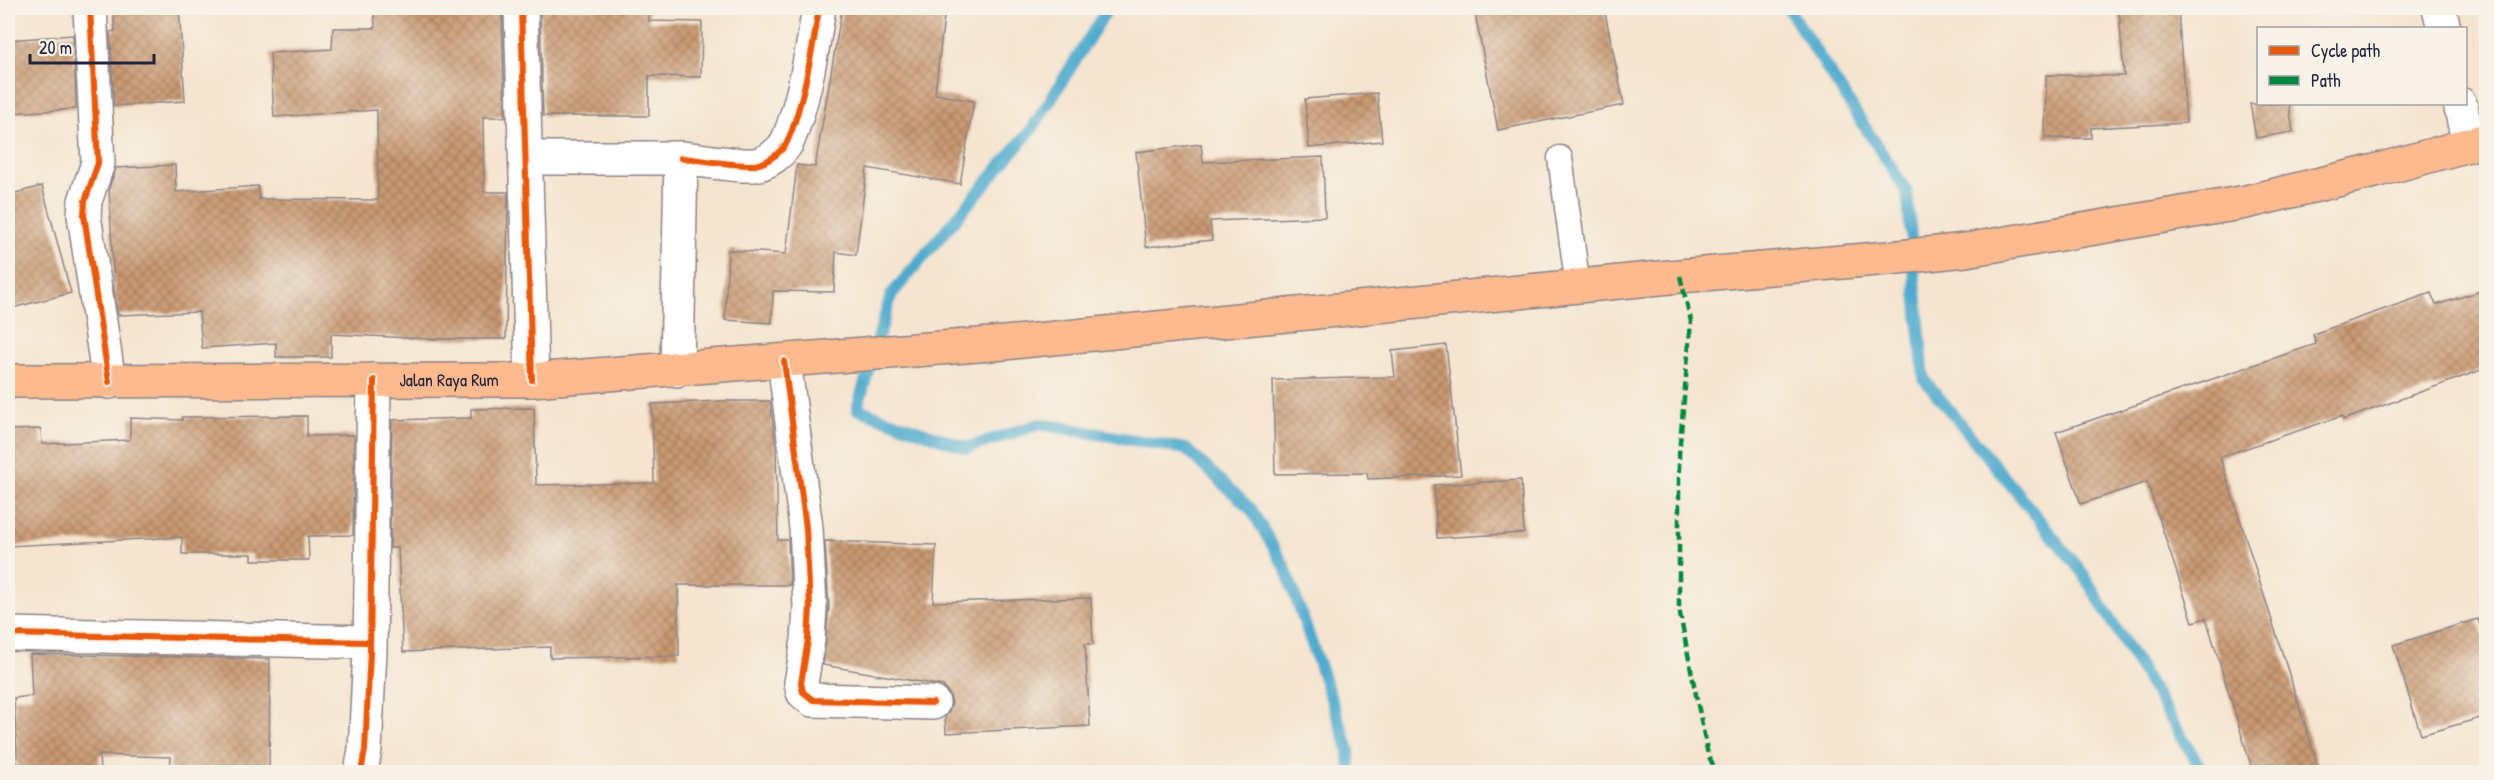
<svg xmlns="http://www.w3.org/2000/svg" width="2494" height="780" font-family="'Patrick Hand',sans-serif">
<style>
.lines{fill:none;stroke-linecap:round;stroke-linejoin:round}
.stream{stroke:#4faacd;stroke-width:12}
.building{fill:url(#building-cross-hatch)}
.service-casing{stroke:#8c8385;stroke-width:27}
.minor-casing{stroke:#8c8385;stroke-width:36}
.trunk-casing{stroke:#8c8385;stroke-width:36}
.service{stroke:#fff;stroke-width:24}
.minor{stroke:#fff;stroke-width:33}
.trunk{stroke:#fcba8e;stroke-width:33}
.quiet{stroke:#00873e;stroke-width:4.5;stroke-dasharray:9 4.5;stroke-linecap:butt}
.cycleway-casing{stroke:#f7f3e8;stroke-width:10}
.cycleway{stroke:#e8590c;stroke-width:6}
.labels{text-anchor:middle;stroke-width:6;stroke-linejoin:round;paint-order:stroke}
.street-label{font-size:18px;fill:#22223b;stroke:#f7f3e8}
</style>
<defs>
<pattern id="building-cross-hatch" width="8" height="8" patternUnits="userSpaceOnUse" patternTransform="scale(1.5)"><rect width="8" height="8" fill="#ca9a72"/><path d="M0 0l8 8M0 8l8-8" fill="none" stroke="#a47d5f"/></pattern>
</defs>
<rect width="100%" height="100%" fill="#f7f3e8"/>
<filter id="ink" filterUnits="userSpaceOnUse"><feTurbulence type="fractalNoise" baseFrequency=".0167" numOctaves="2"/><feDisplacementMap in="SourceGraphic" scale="12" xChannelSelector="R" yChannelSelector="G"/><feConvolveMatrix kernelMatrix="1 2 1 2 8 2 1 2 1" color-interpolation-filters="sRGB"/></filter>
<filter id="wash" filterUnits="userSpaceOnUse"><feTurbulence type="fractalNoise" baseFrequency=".008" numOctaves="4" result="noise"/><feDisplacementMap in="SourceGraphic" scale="24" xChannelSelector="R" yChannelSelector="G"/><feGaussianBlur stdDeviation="1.35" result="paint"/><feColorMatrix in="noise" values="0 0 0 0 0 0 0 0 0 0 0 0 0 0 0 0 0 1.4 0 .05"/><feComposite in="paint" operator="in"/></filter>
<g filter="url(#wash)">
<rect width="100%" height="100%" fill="#f5e4cf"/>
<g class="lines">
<path class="stream" d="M 1108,8 L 1032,129 L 891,295 L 857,409 L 967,448 L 1040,424 L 1186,449 L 1251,509 L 1285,567 L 1349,750 L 1350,772
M 1788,8 L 1907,192 L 1924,379 L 2082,572 L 2203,772"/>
</g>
<g id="blocks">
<path class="building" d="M 113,8 L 179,8 L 185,101 L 114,106 L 110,32 L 115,31 Z
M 374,8 L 502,8 L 505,117 L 483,117 L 484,192 L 508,192 L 506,339 L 429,339 L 331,334 L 331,357 L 276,357 L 276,343 L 202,348 L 199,312 L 118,315 L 114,288 L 109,188 L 116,168 L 175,165 L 176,192 L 258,186 L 259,199 L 378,200 L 377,110 L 274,117 L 270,53 L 332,49 L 333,28 L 375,28 Z
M 540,8 L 649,8 L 649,21 L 702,22 L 701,77 L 649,76 L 649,116 L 543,116 Z
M 842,8 L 945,8 L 935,94 L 974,101 L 960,184 L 867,168 L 856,255 L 836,252 L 834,292 L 773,291 L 772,323 L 725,320 L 728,250 L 786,254 L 797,165 L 815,167 Z
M 1474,8 L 1604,8 L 1624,105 L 1498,130 Z
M 2178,8 L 2186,123 L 2091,128 L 2091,138 L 2045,138 L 2046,75 L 2124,76 L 2119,11 Z
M 73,35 L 76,109 L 12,113 L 8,40 Z
M 1377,93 L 1382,141 L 1309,148 L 1305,99 Z
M 2250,104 L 2289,104 L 2293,132 L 2256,138 Z
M 1201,144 L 1203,162 L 1323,157 L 1325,217 L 1210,221 L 1212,240 L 1146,247 L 1136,152 Z
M 42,186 L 71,293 L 8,309 L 8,195 Z
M 2487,289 L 2487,368 L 2343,420 L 2342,416 L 2220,457 L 2320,772 L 2253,772 L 2206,618 L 2193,622 L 2147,482 L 2081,504 L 2056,432 L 2316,344 L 2313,334 L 2431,293 L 2436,305 Z
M 1446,345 L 1461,475 L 1368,479 L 1367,473 L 1275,474 L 1273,380 L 1395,377 L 1392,351 Z
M 721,401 L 770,401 L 776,447 L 778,540 L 788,540 L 790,585 L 678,585 L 679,656 L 550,658 L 550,647 L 403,652 L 398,548 L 390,548 L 392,420 L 471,418 L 471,409 L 534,408 L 536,485 L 654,483 L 652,404 Z
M 307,416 L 307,436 L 354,435 L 353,535 L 308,536 L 309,560 L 252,560 L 252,554 L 182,554 L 182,537 L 8,546 L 8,430 L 41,429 L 42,444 L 130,440 L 130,418 L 182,420 L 182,417 Z
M 1521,480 L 1524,533 L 1437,538 L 1434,485 Z
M 825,541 L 936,545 L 933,602 L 1091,598 L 1093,644 L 1085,644 L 1090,726 L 946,733 L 945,717 L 949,712 L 952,703 L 950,695 L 943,686 L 823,665 L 829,608 Z
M 2478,619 L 2487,648 L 2487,716 L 2421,735 L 2393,645 Z
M 30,654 L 270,659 L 269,772 L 170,772 L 171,757 L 99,755 L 100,772 L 18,772 L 14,698 L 32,696 Z"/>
</g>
</g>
<g filter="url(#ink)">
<use href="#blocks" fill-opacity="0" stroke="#8c8385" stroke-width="1.5"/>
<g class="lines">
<defs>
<path id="service" d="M 1560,158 L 1578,286"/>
<path id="minor" d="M 90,8 L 98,163 L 85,201 L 84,215 L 109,382
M 521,8 L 532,380
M 2439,8 L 2444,28
M 2460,104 L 2469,145
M 526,158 L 681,158 L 677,370
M 681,158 C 704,160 733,166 755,165 C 767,163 781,153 787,142 C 802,110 814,43 819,8
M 784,361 L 806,528 L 810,607 L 808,640 L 801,683 L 803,692 L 813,700 L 933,703
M 8,634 L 369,642
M 361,772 L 365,750 L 370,651 L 374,380"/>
<g id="trunk">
<path id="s1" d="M 8,381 L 532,380 L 1004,343 L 1680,276 L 1889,258 L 1966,250 L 2246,202 L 2375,171 L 2486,140"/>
</g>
</defs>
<use href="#service" class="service-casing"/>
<use href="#minor" class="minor-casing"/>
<use href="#trunk" class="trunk-casing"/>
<use href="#service" class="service"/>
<use href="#minor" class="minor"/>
<use href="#trunk" class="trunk"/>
<path class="quiet" d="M 1680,276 L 1691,321 L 1679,454 L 1679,609 L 1708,755 L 1717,772"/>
<defs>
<path id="cycleway" d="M 90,8 L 98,163 L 85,201 L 84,215 L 109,382
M 521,8 L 532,380
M 681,158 C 704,160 733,166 755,165 C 767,163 781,153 787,142 C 802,110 814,43 819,8
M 784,361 L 806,528 L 810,607 L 808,640 L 801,683 L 803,692 L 813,700 L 933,703
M 8,634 L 369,642
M 361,772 L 365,750 L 370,651 L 374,380"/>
</defs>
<use href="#cycleway" class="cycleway-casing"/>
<use href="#cycleway" class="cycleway"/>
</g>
</g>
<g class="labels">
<g class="street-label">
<text dy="6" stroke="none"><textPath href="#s1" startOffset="441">Jalan Raya Rum</textPath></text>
</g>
</g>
<rect width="2494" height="780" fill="none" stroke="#f7f3e8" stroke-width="30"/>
<rect x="2257" y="27" width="210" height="78" fill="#f7f3e8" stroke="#a29fa3" stroke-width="1.5"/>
<rect x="2269" y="46" width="30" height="9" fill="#e8590c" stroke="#a29fa3" stroke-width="1.5"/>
<text x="2311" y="57" font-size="18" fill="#22223b">Cycle path</text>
<rect x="2269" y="76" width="30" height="9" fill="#00873e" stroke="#a29fa3" stroke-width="1.5"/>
<text x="2311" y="87" font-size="18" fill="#22223b">Path</text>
<path d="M30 54v9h124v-9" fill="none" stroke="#22223b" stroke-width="3"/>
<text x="39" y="54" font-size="18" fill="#22223b" stroke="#f7f3e8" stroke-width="4.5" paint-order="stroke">20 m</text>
</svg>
